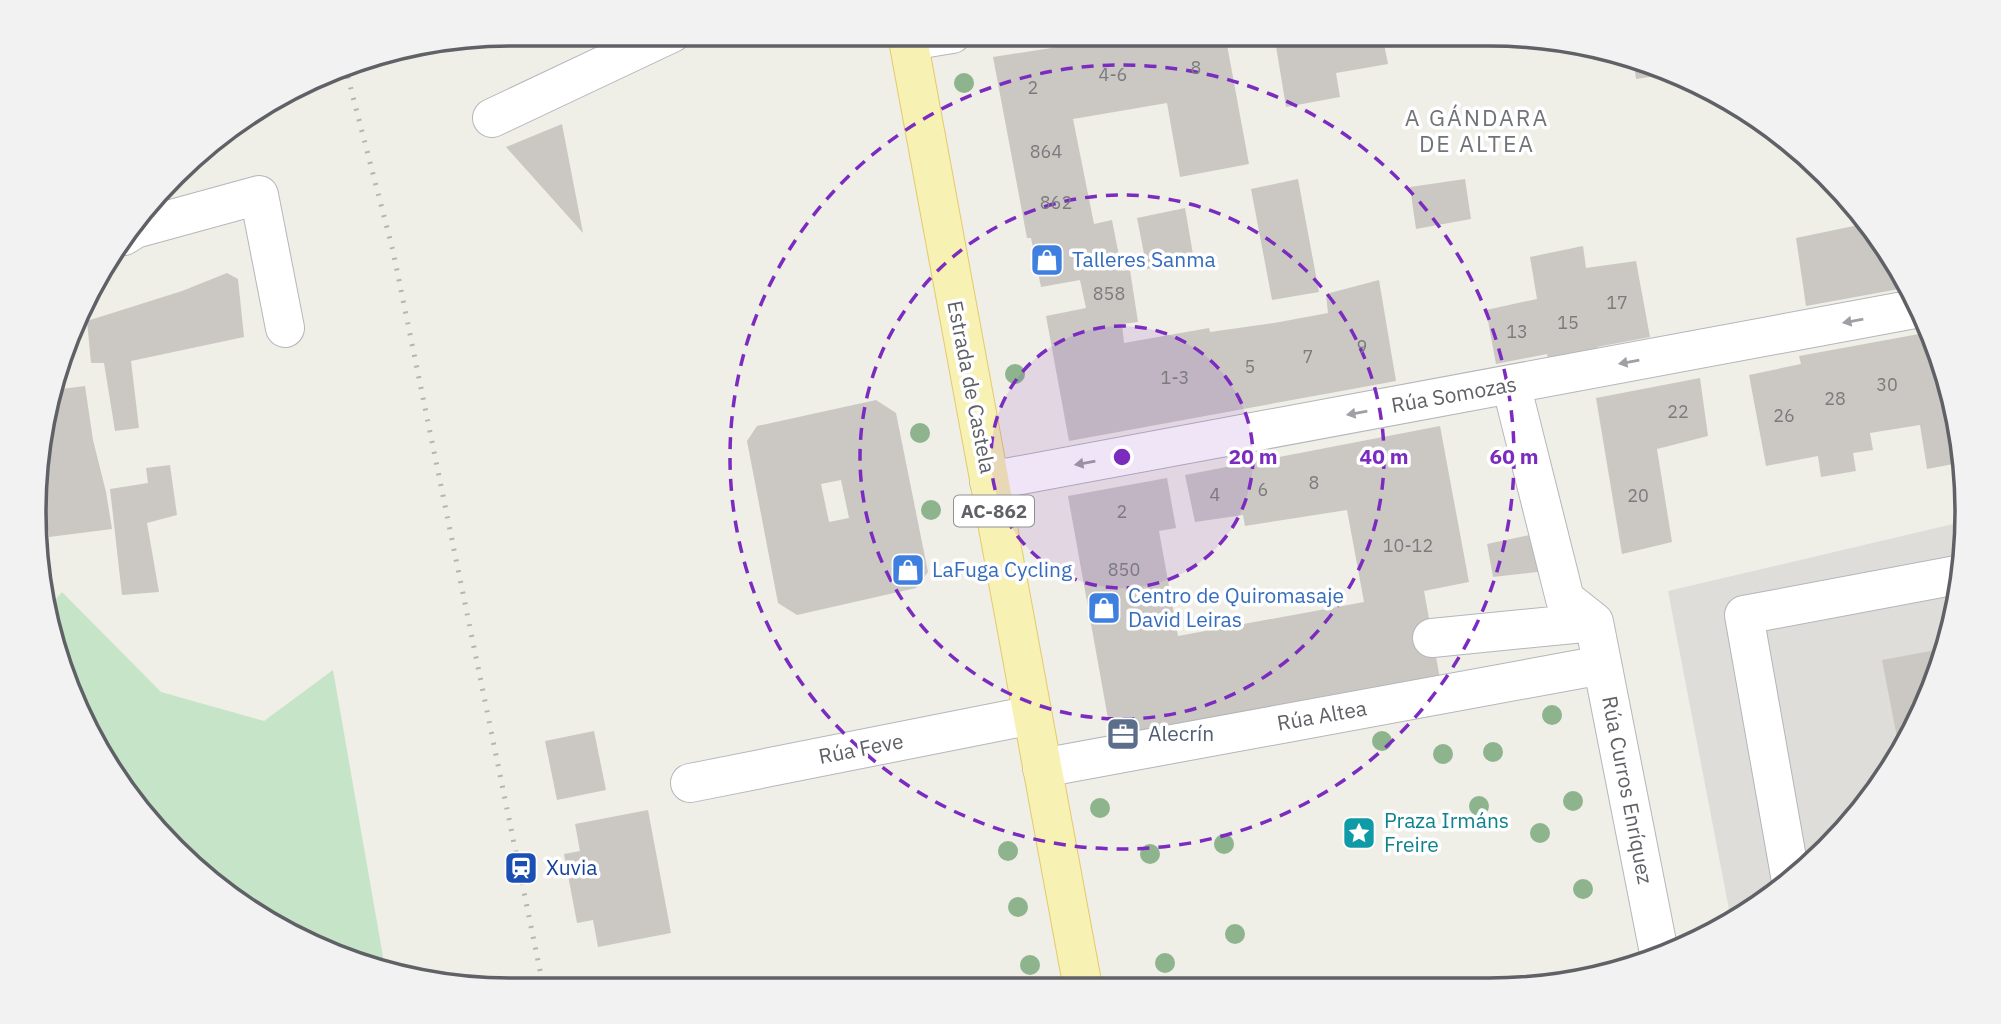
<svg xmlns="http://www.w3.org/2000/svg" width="2001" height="1024" font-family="'IBM Plex Sans',sans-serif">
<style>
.industrial{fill:#deddd9}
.green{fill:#c6e4c8}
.building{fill:#cbc8c4;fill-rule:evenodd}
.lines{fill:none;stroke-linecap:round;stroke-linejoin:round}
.minor-casing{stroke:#b4b6ba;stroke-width:40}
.major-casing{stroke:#e4ca6b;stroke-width:40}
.minor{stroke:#fff;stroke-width:38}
.major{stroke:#f8f1b4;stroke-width:38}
.rail{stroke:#b5b5b6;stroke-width:5;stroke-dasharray:2 9;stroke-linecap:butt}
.tree{fill:#8eb48e}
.oneway{fill:#9fa0a3}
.ring{fill:none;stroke:#7b2cbf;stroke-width:3.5;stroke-dasharray:12 9}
.labels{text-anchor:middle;stroke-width:7;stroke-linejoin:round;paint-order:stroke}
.number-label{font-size:18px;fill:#7a7b7e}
.shield{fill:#fff;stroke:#8f9094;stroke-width:2}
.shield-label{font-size:19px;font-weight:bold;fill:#5f6166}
.shop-label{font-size:21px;fill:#366cbe;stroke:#fff;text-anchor:start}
.street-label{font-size:21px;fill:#5f6166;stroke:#fff}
.service-label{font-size:21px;fill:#4e5e75;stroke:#fff;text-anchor:start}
.culture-label{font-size:21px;fill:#0d838f;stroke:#fff;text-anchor:start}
.transit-label{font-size:21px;fill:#164399;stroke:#fff;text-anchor:start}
.neighbourhood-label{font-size:23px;letter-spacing:2px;fill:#707378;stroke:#fff}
.rim{fill:none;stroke:#5f6166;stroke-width:3.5}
.centre{fill:#7b2cbf;stroke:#fff;stroke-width:3.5}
.ring-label{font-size:21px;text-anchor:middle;font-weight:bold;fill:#7b2cbf;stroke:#fff;stroke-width:7;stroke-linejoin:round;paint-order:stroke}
</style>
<rect width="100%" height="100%" fill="#efeee7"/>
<path class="industrial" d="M 1966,521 L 1967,543 L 1952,636 L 1919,723 L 1869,804 L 1780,892 L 1731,920 L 1668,591 Z"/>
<path class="green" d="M 62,592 L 161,692 L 264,721 L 333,670 L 386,974 L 301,942 L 173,850 L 82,723 L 48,608 Z"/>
<path class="building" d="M 1141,34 L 1225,34 L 1249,164 L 1180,177 L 1167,103 L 1073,119 L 1094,224 L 1112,220 L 1122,271 L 1130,270 L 1138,322 L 1122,324 L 1124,343 L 1209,328 L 1210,332 L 1274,323 L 1328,313 L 1326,294 L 1379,280 L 1396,381 L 1069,441 L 1046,316 L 1086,308 L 1080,280 L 1041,287 L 1031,238 L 1027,238 L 993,57 Z
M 1274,34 L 1382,34 L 1388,64 L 1336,73 L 1340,97 L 1286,107 Z
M 1633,57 L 1677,73 L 1636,79 Z
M 562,124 L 583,233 L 506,147 Z
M 1298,179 L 1319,292 L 1272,300 L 1251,189 Z
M 1465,179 L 1471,219 L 1416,229 L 1410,187 Z
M 1185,208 L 1194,260 L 1147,269 L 1137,218 Z
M 1868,223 L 1903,272 L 1910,287 L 1806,306 L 1796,238 Z
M 1583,246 L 1586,268 L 1636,261 L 1650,337 L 1597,347 L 1599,355 L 1549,362 L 1547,354 L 1496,364 L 1486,310 L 1537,299 L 1530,257 Z
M 227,273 L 238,279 L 244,337 L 131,361 L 139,428 L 115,431 L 104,363 L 91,363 L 87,321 L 182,291 Z
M 1930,332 L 1942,358 L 1964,449 L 1964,462 L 1927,469 L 1920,425 L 1870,433 L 1873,450 L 1853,453 L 1856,471 L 1821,477 L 1818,456 L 1766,466 L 1749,375 L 1801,364 L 1799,356 Z
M 1700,378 L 1708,436 L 1657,449 L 1672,542 L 1622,554 L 1596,398 Z
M 85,386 L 93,440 L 106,492 L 112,529 L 49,537 L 45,502 L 40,482 L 43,418 L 53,390 Z
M 876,400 L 896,413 L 928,572 L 916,588 L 797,615 L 778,603 L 747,441 L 757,426 ZM 841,480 L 849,518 L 829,522 L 821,484 Z
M 1440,426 L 1469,582 L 1424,591 L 1441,684 L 1133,742 L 1109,724 L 1068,496 L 1167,478 L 1176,528 L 1159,531 L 1178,636 L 1364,602 L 1347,510 L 1245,526 L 1243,515 L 1195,522 L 1185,475 Z
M 170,465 L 177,515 L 147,523 L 159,592 L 122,595 L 110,489 L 148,483 L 146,468 Z
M 1539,533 L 1546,571 L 1493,577 L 1487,544 Z
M 1947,648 L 1919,723 L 1900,753 L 1882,660 Z
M 594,731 L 606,790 L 557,800 L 545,741 Z
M 648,810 L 671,933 L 598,947 L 593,920 L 577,923 L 564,854 L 580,851 L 575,824 Z"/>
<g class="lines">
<defs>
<path id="minor" d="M 909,41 L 952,34
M 492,118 L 672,33
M 124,236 L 135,229 L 259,195 L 285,328
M 1511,384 L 1565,599 L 1594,622
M 989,481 L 1920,308
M 1594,622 L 1660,958
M 1432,638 L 1594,622
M 1042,768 L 1602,665
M 690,783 L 1032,715
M 1791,881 L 1744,615 L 1962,574"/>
<path id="major" d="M 907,34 L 1083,988"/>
</defs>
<use href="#minor" class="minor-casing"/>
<use href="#major" class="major-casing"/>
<use href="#minor" class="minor"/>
<use href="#major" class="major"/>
<path class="rail" d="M 345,66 L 393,251 L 544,990"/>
</g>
<g class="tree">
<circle cx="964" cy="83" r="10"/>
<circle cx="1015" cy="374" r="10"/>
<circle cx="920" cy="433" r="10"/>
<circle cx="931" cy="510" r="10"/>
<circle cx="1552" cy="715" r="10"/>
<circle cx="1382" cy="741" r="10"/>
<circle cx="1493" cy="752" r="10"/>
<circle cx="1443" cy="754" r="10"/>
<circle cx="1573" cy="801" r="10"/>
<circle cx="1479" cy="806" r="10"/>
<circle cx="1100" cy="808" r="10"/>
<circle cx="1540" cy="833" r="10"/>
<circle cx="1224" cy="844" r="10"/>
<circle cx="1008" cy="851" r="10"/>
<circle cx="1150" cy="854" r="10"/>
<circle cx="1583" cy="889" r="10"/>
<circle cx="1018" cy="907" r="10"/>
<circle cx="1235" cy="934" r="10"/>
<circle cx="1165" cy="963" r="10"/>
<circle cx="1030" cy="965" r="10"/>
</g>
<defs><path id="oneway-solid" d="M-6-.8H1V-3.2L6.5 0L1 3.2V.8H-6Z" transform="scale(1.75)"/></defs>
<g class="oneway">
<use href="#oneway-solid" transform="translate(1853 321) rotate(170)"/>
<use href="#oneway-solid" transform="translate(1629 362) rotate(170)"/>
<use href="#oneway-solid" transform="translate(1357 413) rotate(170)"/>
<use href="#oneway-solid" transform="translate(1085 463) rotate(170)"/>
</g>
<circle cx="1122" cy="457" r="131" fill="#7b2cbf" fill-opacity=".12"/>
<g class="ring">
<circle cx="1122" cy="457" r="131"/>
<circle cx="1122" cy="457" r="262"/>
<circle cx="1122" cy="457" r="392"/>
</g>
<defs>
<symbol id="shop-square" viewBox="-11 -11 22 22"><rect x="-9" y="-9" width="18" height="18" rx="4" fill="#3f7fe0" stroke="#fff"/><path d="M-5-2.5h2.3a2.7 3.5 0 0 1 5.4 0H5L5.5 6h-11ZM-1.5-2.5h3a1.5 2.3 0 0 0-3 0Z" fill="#fff"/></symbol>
<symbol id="office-square" viewBox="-11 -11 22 22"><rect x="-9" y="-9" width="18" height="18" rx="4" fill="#5c6f8a" stroke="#fff"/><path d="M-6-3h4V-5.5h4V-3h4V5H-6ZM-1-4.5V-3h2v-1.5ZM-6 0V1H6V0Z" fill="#fff"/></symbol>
<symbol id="sight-square" viewBox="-11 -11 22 22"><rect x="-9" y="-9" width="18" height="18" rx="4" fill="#0f9aa8" stroke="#fff"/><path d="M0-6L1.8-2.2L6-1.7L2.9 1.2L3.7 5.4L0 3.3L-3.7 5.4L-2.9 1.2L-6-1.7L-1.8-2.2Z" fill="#fff"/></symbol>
<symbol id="station-square" viewBox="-11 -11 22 22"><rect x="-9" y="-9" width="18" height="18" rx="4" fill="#1a4fb4" stroke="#fff"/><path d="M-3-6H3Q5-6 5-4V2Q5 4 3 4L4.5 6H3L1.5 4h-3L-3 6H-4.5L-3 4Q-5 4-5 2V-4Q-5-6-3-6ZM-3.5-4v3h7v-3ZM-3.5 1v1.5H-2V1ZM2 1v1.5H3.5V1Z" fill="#fff"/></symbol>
</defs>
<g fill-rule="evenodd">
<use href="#shop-square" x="1028" y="241" width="38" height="38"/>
<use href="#shop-square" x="889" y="551" width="38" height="38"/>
<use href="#shop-square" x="1085" y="589" width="38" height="38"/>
<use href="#office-square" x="1104" y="715" width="38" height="38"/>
<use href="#sight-square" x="1340" y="814" width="38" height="38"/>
<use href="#station-square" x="502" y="849" width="38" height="38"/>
</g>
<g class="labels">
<g class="number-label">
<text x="1196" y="74">8</text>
<text x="1113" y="81">4-6</text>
<text x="1033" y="94">2</text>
<text x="1046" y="158">864</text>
<text x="1056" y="209">862</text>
<text x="1109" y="300">858</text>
<text x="1617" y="309">17</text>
<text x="1568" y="329">15</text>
<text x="1517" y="338">13</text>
<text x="1362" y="353">9</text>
<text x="1308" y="363">7</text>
<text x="1250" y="373">5</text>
<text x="1175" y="384">1-3</text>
<text x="1887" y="391">30</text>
<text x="1835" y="405">28</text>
<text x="1678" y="418">22</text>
<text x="1784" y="422">26</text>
<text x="1314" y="489">8</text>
<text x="1263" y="496">6</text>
<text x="1215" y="501">4</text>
<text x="1638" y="502">20</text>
<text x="1122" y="518">2</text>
<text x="1408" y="552">10-12</text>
<text x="1124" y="576">850</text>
</g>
<rect class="shield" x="954" y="495.5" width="80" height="31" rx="5"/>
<g class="shield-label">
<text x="994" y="518">AC-862</text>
</g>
<g class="shop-label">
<text x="1072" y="267">Talleres Sanma</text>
<text x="932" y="577">LaFuga Cycling</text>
<text x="1128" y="603">Centro de Quiromasaje<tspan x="1128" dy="24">David Leiras</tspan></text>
</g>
<g class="street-label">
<text transform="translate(971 387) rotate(79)" y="7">Estrada de Castela</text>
<text transform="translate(1454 395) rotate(-10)" y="7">Rúa Somozas</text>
<text transform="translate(1322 716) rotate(-10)" y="7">Rúa Altea</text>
<text transform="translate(861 749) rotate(-11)" y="7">Rúa Feve</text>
<text transform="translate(1627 790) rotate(79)" y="7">Rúa Curros Enríquez</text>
</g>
<g class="service-label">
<text x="1148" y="741">Alecrín</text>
</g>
<g class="culture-label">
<text x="1384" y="828">Praza Irmáns<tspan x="1384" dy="24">Freire</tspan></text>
</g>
<g class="transit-label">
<text x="546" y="875">Xuvia</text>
</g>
<g class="neighbourhood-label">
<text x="1477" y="126">A GÁNDARA<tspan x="1477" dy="26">DE ALTEA</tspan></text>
</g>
</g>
<path d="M0 0H2001V1024H0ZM512 46H1489A466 466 0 0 1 1955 512V512A466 466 0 0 1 1489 978H512A466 466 0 0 1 46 512V512A466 466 0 0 1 512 46Z" fill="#f2f2f3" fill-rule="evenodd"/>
<path class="rim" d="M512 46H1489A466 466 0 0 1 1955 512V512A466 466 0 0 1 1489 978H512A466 466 0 0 1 46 512V512A466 466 0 0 1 512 46Z"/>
<circle cx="1122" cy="457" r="10" class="centre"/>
<g class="ring-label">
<text x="1253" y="464">20 m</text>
<text x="1384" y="464">40 m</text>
<text x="1514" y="464">60 m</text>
</g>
</svg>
